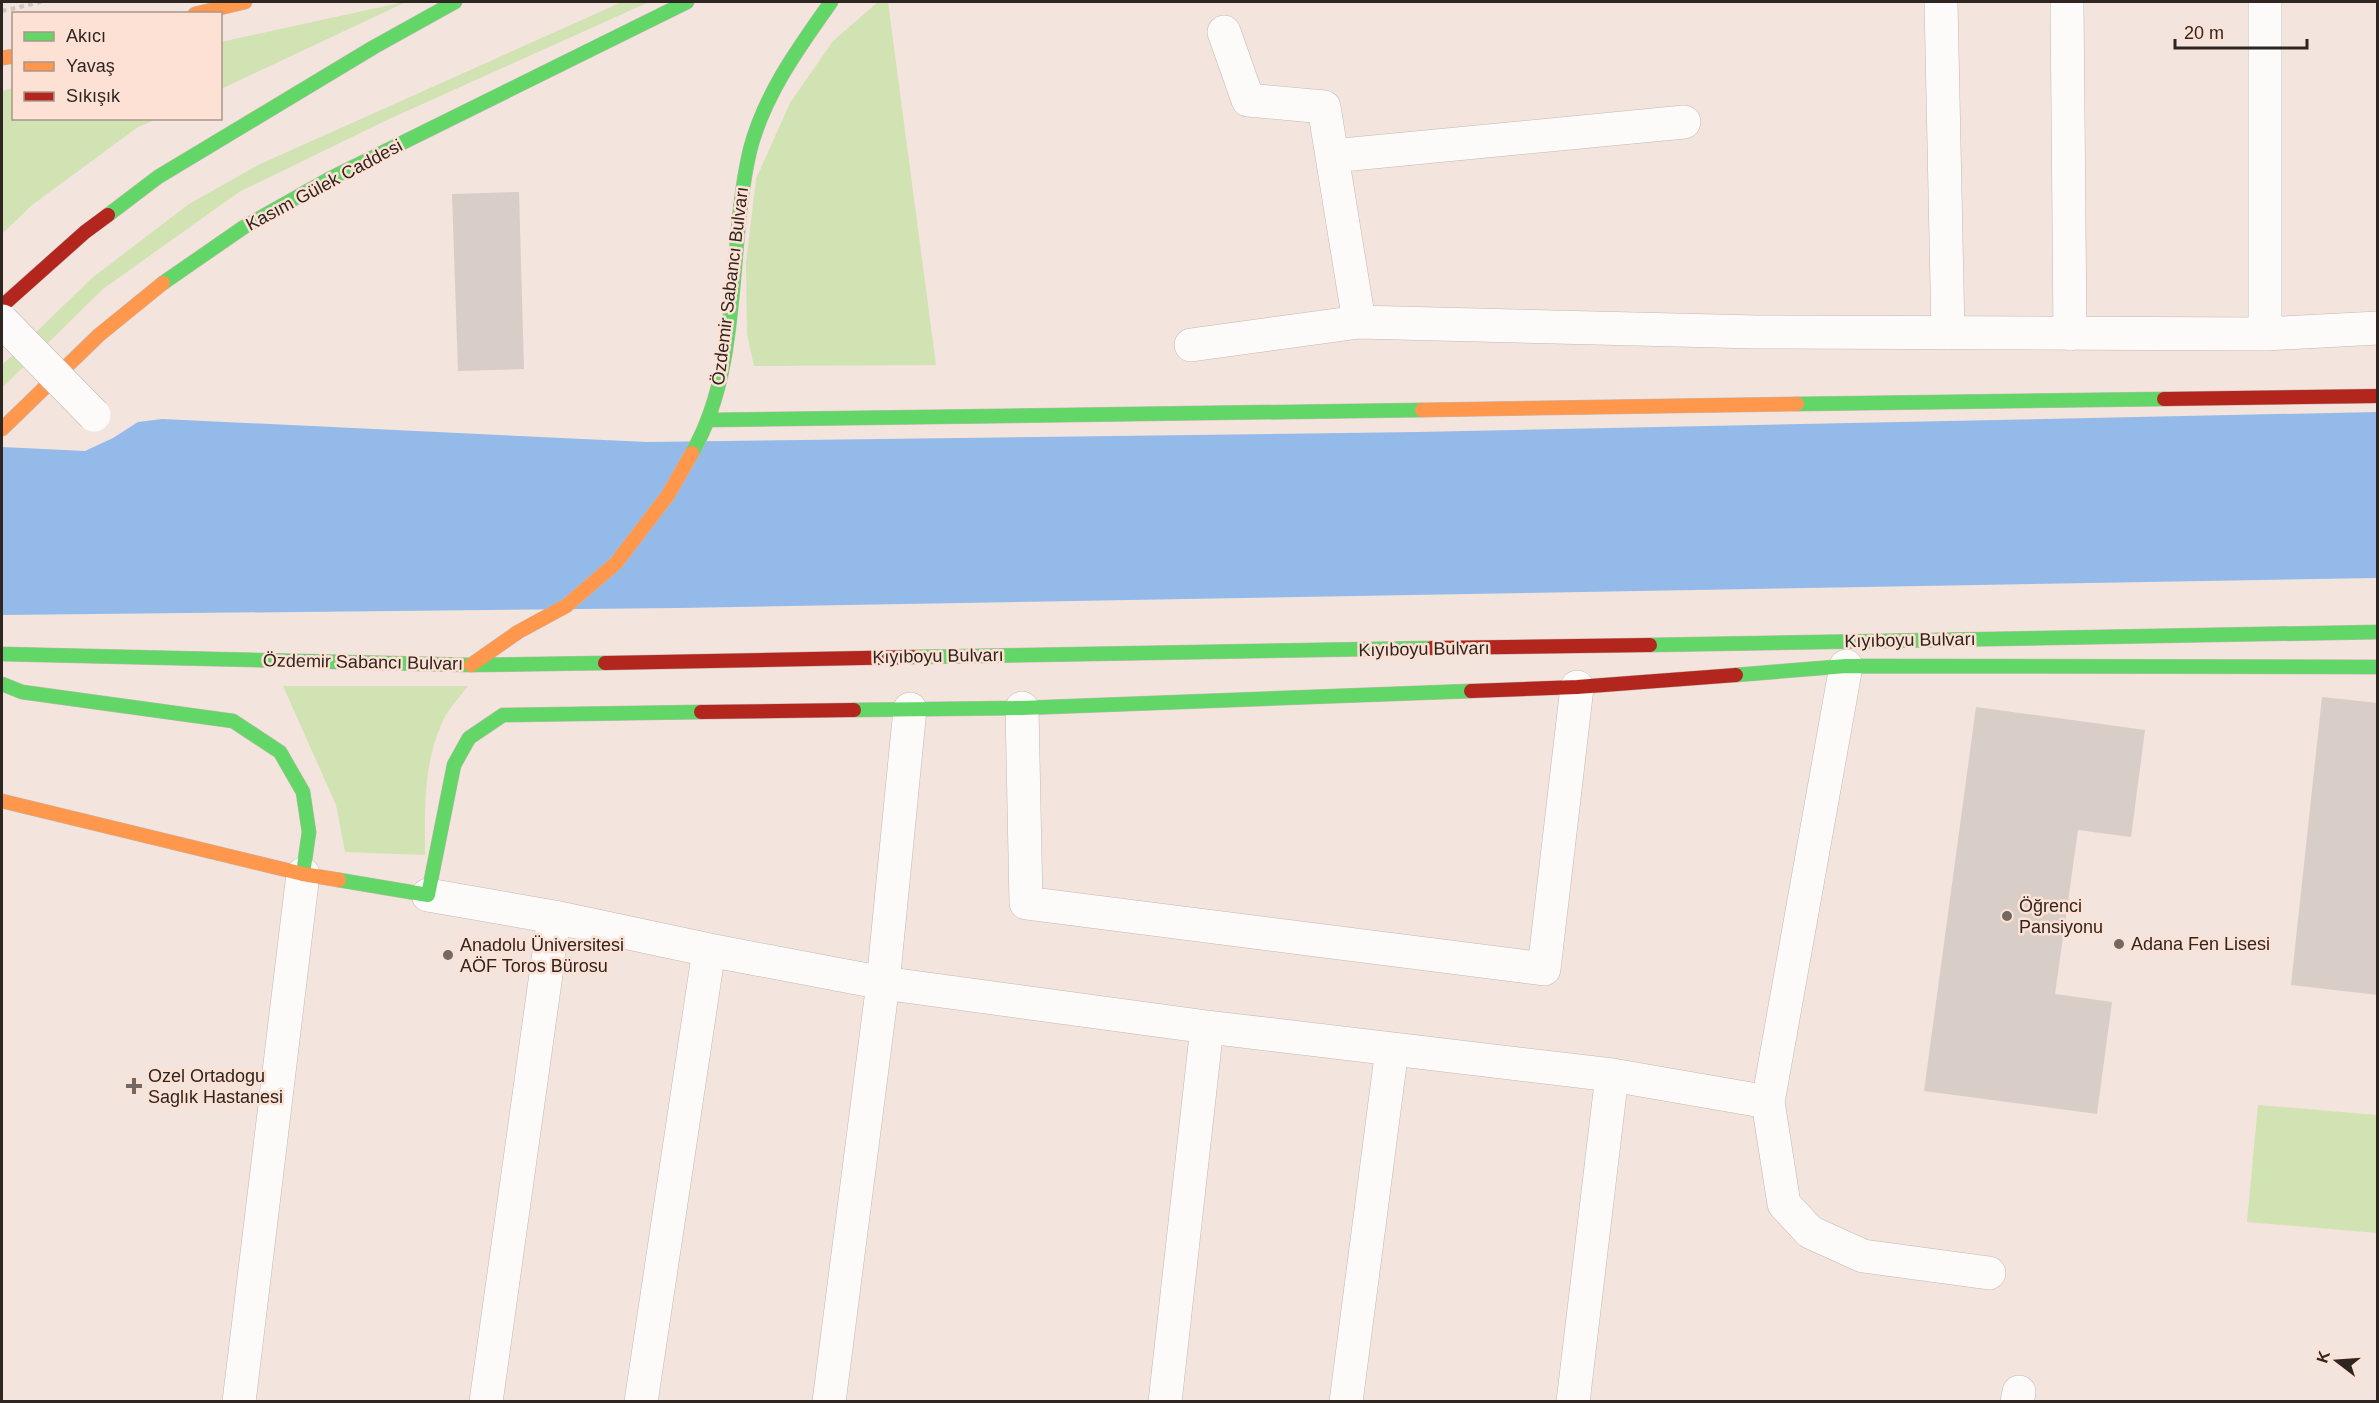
<svg xmlns="http://www.w3.org/2000/svg" width="2379" height="1403" font-family="Arial,sans-serif">
<style>
.green{fill:#d1e3b3}
.water{fill:#94bae9}
.building{fill:#d9cdc7}
.lines{fill:none;stroke-linecap:round;stroke-linejoin:round}
.street-casing{stroke:#c3b8b3;stroke-width:34}
.fast-casing{stroke:#c3b8b3;stroke-width:15}
.slow-casing{stroke:#c3b8b3;stroke-width:15}
.jam-casing{stroke:#c3b8b3;stroke-width:15}
.path{stroke:#ccc7c5;stroke-width:4;stroke-dasharray:4.5 4.5;stroke-linecap:butt}
.street{stroke:#fdfbfa;stroke-width:33}
.fast{stroke:#63d668;stroke-width:14}
.slow{stroke:#ff974d;stroke-width:14}
.jam{stroke:#b3261e;stroke-width:14}
.street-bridge-casing{stroke:#c3b8b3;stroke-width:34;stroke-linecap:butt}
.street-bridge{stroke:#fdfbfa;stroke-width:33}
.poi-dot{fill:#746863;stroke:#fce1d4;stroke-width:2}
.labels{text-anchor:middle;stroke-width:5;stroke-linejoin:round;paint-order:stroke}
.street-label{font-size:18px;fill:#2f2521;stroke:#fce1d4}
.poi-label{font-size:18px;fill:#2f2521;stroke:#fce1d4;text-anchor:start}
</style>
<rect width="100%" height="100%" fill="#f3e4dd"/>
<path class="green" d="M 404,2 L 406,2 L 221,89 L 221,42 Z
M 622,2 L 649,2 L 387,120 L 239,192 L 103,289 L 2,388 L 2,365 L 92,278 L 189,204 L 258,165 Z
M 878,2 L 888,2 L 936,365 L 754,366 L 747,334 L 746,263 L 756,179 L 790,103 L 833,41 Z
M 13,88 L 14,118 L 157,119 L 138,127 L 32,205 L 2,234 L 2,91 Z
M 283,686 L 468,686 C 459,698 446,711 441,725 C 423,767 425,811 425,855 L 345,852 L 336,805 Z
M 2258,1105 L 2377,1115 L 2377,1233 L 2247,1222 Z"/>
<path class="water" d="M 2377,412 L 2377,578 L 677,608 L 2,615 L 2,447 L 85,451 L 113,438 L 138,422 L 162,419 L 647,442 L 1418,432 Z"/>
<path class="building" d="M 519,192 L 524,369 L 458,371 L 452,194 Z
M 2322,697 L 2378,703 L 2378,995 L 2291,985 Z
M 1976,707 L 2145,730 L 2131,837 L 2078,830 L 2055,994 L 2112,1002 L 2097,1114 L 1924,1091 Z"/>
<g class="lines">
<defs>
<path id="street" d="M 1941,2 L 1948,333
M 2067,2 L 2070,334
M 1224,32 L 1248,100 L 1324,107 L 1359,322
M 1332,156 L 1684,122
M 2265,334 L 2265,2
M 1191,345 L 1359,322 L 1757,332 L 2265,334 L 2378,328
M 1846,666 L 1768,1102 L 1784,1204 L 1810,1232 L 1863,1256 L 1989,1273
M 1022,708 L 1026,903 L 1544,969 L 1577,687
M 428,895 L 554,917 L 709,950 L 883,983 L 1207,1027 L 1612,1075 L 1768,1102
M 239,1402 L 303,874
M 486,1402 L 554,917
M 641,1402 L 709,950
M 829,1402 L 883,983 L 910,709
M 1165,1402 L 1207,1027
M 1346,1402 L 1392,1049
M 1573,1402 L 1612,1075
M 2017,1402 L 2019,1392"/>
<path id="fast" d="M 108,215 L 158,177 L 374,47 L 455,2
M 163,283 L 244,227 L 329,179 L 687,2
M 1797,404 L 2164,399
M 709,420 L 1422,410
M 692,453 C 743,364 727,248 750,150 C 764,95 799,47 831,2
M 1650,645 L 2378,632
M 2,654 L 471,665 L 605,663
M 912,657 L 1432,648
M 1736,675 L 1846,666 L 2378,667
M 2,684 L 22,692 L 233,721 L 280,752 L 303,792 L 309,832 L 303,874
M 854,710 L 1022,708 L 1471,691
M 339,880 L 428,895 L 454,765 L 469,738 L 503,715 L 701,712"/>
<path id="slow" d="M 195,14 L 245,2
M 2,58 L 14,56
M 1422,410 L 1797,404
M 2,429 L 99,335 L 163,283
M 471,665 L 518,632 L 566,606 L 616,563 L 668,495 L 692,453
M 2,801 L 303,874 L 339,880"/>
<path id="jam" d="M 2,306 L 85,232 L 108,215
M 2164,399 L 2378,396
M 1432,648 L 1650,645
M 605,663 L 912,657
M 1471,691 L 1577,687 L 1736,675
M 701,712 L 854,710"/>
</defs>
<use href="#street" class="street-casing"/>
<use href="#fast" class="fast-casing"/>
<use href="#slow" class="slow-casing"/>
<use href="#jam" class="jam-casing"/>
<path class="path" d="M 2,11 L 41,2"/>
<use href="#street" class="street"/>
<use href="#fast" class="fast"/>
<use href="#slow" class="slow"/>
<use href="#jam" class="jam"/>
<defs>
<path id="street-bridge" d="M 2,321 L 94,415"/>
</defs>
<use href="#street-bridge" class="street-bridge-casing"/>
<use href="#street-bridge" class="street-bridge"/>
</g>
<g class="poi-dot">
<circle cx="2007" cy="916" r="6"/>
<circle cx="2119" cy="944" r="6"/>
<circle cx="448" cy="955" r="6"/>
<path d="M131 1077h6v6h6v6h-6v6h-6v-6h-6v-6h6z"/>
</g>
<g class="labels">
<g class="street-label">
<text transform="translate(324 185) rotate(-28)" y="6">Kasım Gülek Caddesi</text>
<text transform="translate(730 286) rotate(-83)" y="6">Özdemir Sabancı Bulvarı</text>
<text transform="translate(1910 640) rotate(-1)" y="6">Kıyıboyu Bulvarı</text>
<text transform="translate(1424 649) rotate(-1)" y="6">Kıyıboyu Bulvarı</text>
<text transform="translate(938 656) rotate(-1)" y="6">Kıyıboyu Bulvarı</text>
<text transform="translate(363 662) rotate(1)" y="6">Özdemir Sabancı Bulvarı</text>
</g>
<g class="poi-label">
<text x="2019" y="912">Öğrenci<tspan x="2019" dy="21">Pansiyonu</tspan></text>
<text x="2131" y="950">Adana Fen Lisesi</text>
<text x="460" y="951">Anadolu Üniversitesi<tspan x="460" dy="21">AÖF Toros Bürosu</tspan></text>
<text x="148" y="1082">Ozel Ortadogu<tspan x="148" dy="21">Saglık Hastanesi</tspan></text>
</g>
</g>
<rect width="2379" height="1403" fill="none" stroke="#2f2521" stroke-width="6"/>
<rect x="12" y="12" width="210" height="108" fill="#fce1d4" stroke="#aa968c" stroke-width="1.5"/>
<rect x="24" y="32" width="30" height="9" fill="#63d668" stroke="#aa968c" stroke-width="1.5"/>
<text x="66" y="42" font-size="18" fill="#2f2521">Akıcı</text>
<rect x="24" y="62" width="30" height="9" fill="#ff974d" stroke="#aa968c" stroke-width="1.5"/>
<text x="66" y="72" font-size="18" fill="#2f2521">Yavaş</text>
<rect x="24" y="92" width="30" height="9" fill="#b3261e" stroke="#aa968c" stroke-width="1.5"/>
<text x="66" y="102" font-size="18" fill="#2f2521">Sıkışık</text>
<g transform="translate(2337 1361) rotate(287)" stroke="#fce1d4" stroke-width="4.5" paint-order="stroke">
<path d="M0-4.5L10 22L0 15L-10 22Z" fill="#2f2521"/>
<text y="-9" font-size="16" font-weight="bold" text-anchor="middle" fill="#2f2521">K</text>
</g>
<path d="M2175 39v9h132v-9" fill="none" stroke="#2f2521" stroke-width="3"/>
<text x="2184" y="39" font-size="18" fill="#2f2521" stroke="#fce1d4" stroke-width="4.5" paint-order="stroke">20 m</text>
</svg>
